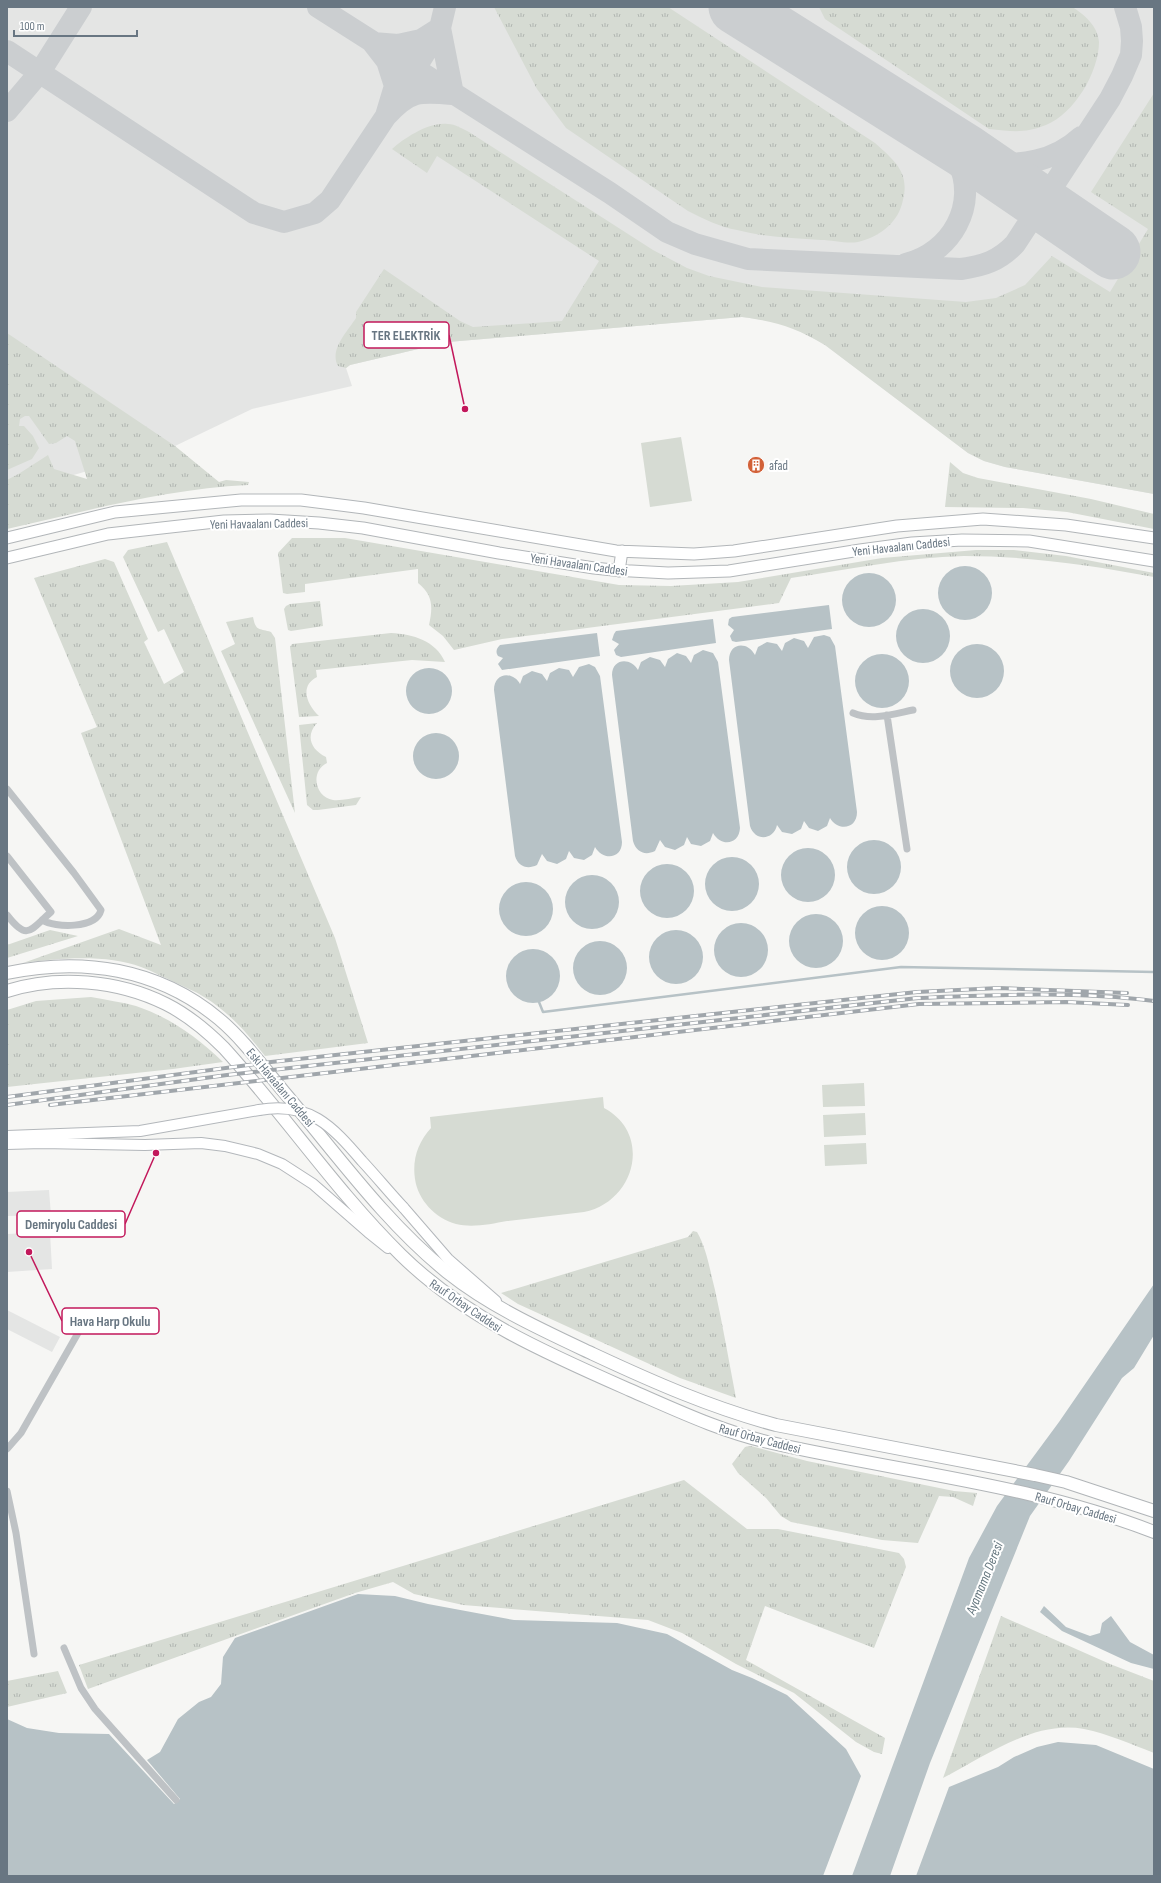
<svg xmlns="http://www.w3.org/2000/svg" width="1161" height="1883" font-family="'Sofia Sans Condensed',sans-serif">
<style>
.built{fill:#e4e5e4}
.grass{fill:url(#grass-tufts)}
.park{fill:#d6dbd3}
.water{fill:#b7c2c6}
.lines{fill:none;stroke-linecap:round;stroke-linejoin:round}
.stream{stroke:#b7c2c6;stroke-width:2.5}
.taxiway{stroke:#cbced0;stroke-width:22}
.runway{stroke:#cbced0;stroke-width:55}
.secondary-casing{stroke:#b3b7bb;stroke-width:12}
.primary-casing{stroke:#b2b6b9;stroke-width:13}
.trunk-casing{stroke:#b1b5b8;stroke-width:14}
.minor{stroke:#bec2c5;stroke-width:7}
.secondary{stroke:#fff;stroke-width:10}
.primary{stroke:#fff;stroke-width:11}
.trunk{stroke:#fff;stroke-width:12}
.rail-casing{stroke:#a0a6ab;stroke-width:4}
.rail{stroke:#fff;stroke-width:2.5;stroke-dasharray:8;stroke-linecap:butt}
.secondary-bridge-casing{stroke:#b3b7bb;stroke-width:12;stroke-linecap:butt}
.secondary-bridge{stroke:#fff;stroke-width:10}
.labels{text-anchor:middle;stroke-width:4;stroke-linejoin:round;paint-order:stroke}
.poi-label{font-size:13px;fill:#687682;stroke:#fff;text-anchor:start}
.street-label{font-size:13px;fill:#687682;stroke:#fff}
.water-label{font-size:14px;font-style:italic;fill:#64767e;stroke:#fff}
.leader{fill:none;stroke:#c2185b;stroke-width:1.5}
.callout-dot{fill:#c2185b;stroke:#fff;stroke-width:1.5}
.callout{fill:#fff;stroke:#c2185b;stroke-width:1.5}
.callout-label{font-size:14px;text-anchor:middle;font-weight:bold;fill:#687682}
</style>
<defs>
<pattern id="grass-tufts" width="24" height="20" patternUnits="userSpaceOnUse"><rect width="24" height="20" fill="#d6dbd3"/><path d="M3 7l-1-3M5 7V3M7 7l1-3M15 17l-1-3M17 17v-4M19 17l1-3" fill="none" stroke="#b1b6b1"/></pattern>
</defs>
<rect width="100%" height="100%" fill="#f6f6f4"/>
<path class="built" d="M 7,7 L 1154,7 L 1154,494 L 1005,467 L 984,461 L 968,453 L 825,345 L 801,331 L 773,321 L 742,317 L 448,342 L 350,365 L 346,368 L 352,386 L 252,409 L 175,446 L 7,494 Z
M 49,1190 L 51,1215 L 7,1216 L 7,1192 Z
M 50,1232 L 52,1269 L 7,1272 L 7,1234 Z
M 7,1310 L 60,1337 L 52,1352 L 7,1329 Z"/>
<path class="grass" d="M 494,7 L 668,7 L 875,143 C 896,162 911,173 902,204 C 896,225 878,237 858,242 C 847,244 832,240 821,240 C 793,238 764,237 737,230 C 720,227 704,219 688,211 L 566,128 L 537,89 Z
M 819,7 L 1072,7 C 1084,14 1098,26 1099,42 C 1099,72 1074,114 1046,125 C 1024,134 1011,131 989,129 L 825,19 Z
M 1154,93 L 1154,494 L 1005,467 L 984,461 L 968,453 L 825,345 C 794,327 778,322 742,317 L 448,342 L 350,365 L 346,368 L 338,366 C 329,350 347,332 356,318 L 356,312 L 384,269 L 460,321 L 473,327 L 562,321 L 599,261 L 437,156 L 427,173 L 392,149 C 404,138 430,121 448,124 C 455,124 463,129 469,132 L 653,250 L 687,268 L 709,276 L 762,287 L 966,302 L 996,298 L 1025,285 L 1052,256 L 1110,292 L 1148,229 L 1091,192 Z
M 7,333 L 175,446 L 219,482 L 226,480 L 249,482 L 248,485 C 165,489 87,511 7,529 L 7,480 L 20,473 L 48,455 L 54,469 L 87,479 L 75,441 L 67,436 L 56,443 L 49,444 L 29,416 L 25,416 L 20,419 L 19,426 L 24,426 L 33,436 L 39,448 L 32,459 L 7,470 Z
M 950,462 L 963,473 L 978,478 L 1091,499 L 1154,514 L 1154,529 L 1067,512 L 1023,508 L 945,507 Z
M 292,538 L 345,538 L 619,585 L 671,586 L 738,582 L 882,558 L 976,550 L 1014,550 L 1066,556 L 1154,573 L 1154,577 C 1091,565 1028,556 964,556 C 906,557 848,570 791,578 L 779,603 L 502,639 L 454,650 L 443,636 L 429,625 C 433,607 433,595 418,583 L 418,569 L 305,584 L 305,592 L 287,594 L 283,593 L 278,553 Z
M 167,542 L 335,938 L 368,1043 L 265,1056 C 248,1034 228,1011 204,997 C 195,991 184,987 174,982 C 163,977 152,971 141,967 C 108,954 57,958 23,963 L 119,929 L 161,945 L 81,733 L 97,727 L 34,578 L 105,559 L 114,562 L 148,639 L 144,642 L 164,684 L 184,672 L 164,629 L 158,632 L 123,557 L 128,550 Z
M 320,601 L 323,626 L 291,631 L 288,630 L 284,609 L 286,606 L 290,604 Z
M 253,617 C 256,632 259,628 271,632 L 275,638 L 295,813 L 221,651 L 235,644 L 226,622 Z
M 391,633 C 413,634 436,641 445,662 L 412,660 L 316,670 L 317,677 C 299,686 307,705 319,716 L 299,717 L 290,647 L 292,644 Z
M 317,723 C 305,736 311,750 326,757 L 327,763 C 309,772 316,798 333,800 C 341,801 352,798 361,797 L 356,805 L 318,810 L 313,810 L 307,805 L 299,725 Z
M 50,930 L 78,936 L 7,958 L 7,945 Z
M 91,997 C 106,1000 122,1002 136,1006 C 171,1018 197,1037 223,1062 L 173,1069 L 7,1087 L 7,1010 L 36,1001 Z
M 693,1231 L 697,1232 C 707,1249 710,1271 715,1290 C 723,1326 729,1362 736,1398 L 680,1378 L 518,1304 L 501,1293 L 688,1237 Z
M 751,1446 L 807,1461 L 954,1491 L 977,1493 L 973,1506 L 953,1497 L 939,1496 L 918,1543 L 882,1540 L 791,1522 L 781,1516 L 766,1498 L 738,1473 L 732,1464 L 745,1447 Z
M 684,1480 L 747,1529 L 778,1529 L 899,1553 L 904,1559 L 906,1567 L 874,1648 L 765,1606 L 746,1660 L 885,1738 L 882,1754 L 874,1752 L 856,1742 L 794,1693 L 736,1664 L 682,1633 L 648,1620 L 463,1605 L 414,1594 L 393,1582 L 355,1593 L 88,1689 L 79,1665 Z
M 1001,1616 L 1110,1664 L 1154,1681 L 1154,1753 C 1131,1744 1108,1734 1084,1729 C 1034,1720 986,1756 943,1778 Z
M 58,1671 L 67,1693 L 7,1707 L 7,1681 Z"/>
<path class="park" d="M 681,437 L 692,501 L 650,507 L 641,443 Z
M 864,1083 L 865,1106 L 823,1107 L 822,1085 Z
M 603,1097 L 604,1108 C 653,1134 635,1202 584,1212 C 558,1215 533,1218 507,1221 C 491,1224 472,1228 456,1224 C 435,1218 418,1200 415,1179 C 412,1160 418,1142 431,1128 L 430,1117 Z
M 865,1113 L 866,1135 L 824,1137 L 823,1115 Z
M 866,1143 L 867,1164 L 825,1166 L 824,1145 Z"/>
<path class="water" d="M938 593a27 27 0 1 1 54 0a27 27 0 1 1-54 0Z
M842 600a27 27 0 1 1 54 0a27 27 0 1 1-54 0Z
M 829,605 L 832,629 L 736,642 L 732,641 L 730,636 L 734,630 L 728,625 L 729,619 L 732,617 Z
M896 636a27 27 0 1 1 54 0a27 27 0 1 1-54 0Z
M 713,619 L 716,643 L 621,657 L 616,655 L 614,650 L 619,644 L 612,640 L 614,634 L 616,631 Z
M 597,633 L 600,656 L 502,670 L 498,664 L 503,658 L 498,656 C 495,651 497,648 500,645 Z
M 824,635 L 830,637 L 835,646 L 857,812 C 857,830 837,831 830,818 L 827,826 L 818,831 L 809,828 L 804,821 L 801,829 L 792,834 L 782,832 L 777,825 C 774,840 755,842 750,826 L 729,660 C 729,642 748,641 755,655 L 758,647 L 767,642 L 777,644 L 782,651 L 785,643 L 794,638 L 804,641 L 808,648 L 814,637 Z
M950 671a27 27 0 1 1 54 0a27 27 0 1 1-54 0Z
M 703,650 L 713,653 L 718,662 L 740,828 C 739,845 721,847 713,833 L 710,841 L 701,846 L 691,844 L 687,837 L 684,845 L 675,850 L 665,847 L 660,840 L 655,851 C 645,856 636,852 633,841 L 612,675 C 612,658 631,657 638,670 L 641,662 L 650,657 L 660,660 L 665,667 L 668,659 L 677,653 L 686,656 L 691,663 L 694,655 Z
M855 681a27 27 0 1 1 54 0a27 27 0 1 1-54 0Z
M 589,664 L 595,667 L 600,676 L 622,842 C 622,859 603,861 595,847 L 592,855 L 584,860 L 574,858 L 569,851 L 566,859 L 557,864 L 547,861 L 542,854 L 537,865 C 527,870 518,866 515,856 L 494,690 C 494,672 513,671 520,684 L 523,676 L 532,671 L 542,674 L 547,681 L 550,673 L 559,668 L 569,670 L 573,677 L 579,667 Z
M406 691a23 23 0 1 1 46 0a23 23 0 1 1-46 0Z
M413 756a23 23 0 1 1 46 0a23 23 0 1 1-46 0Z
M847 867a27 27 0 1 1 54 0a27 27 0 1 1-54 0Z
M781 875a27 27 0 1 1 54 0a27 27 0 1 1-54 0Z
M705 884a27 27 0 1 1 54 0a27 27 0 1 1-54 0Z
M640 891a27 27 0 1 1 54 0a27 27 0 1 1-54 0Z
M565 902a27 27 0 1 1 54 0a27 27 0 1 1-54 0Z
M499 909a27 27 0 1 1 54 0a27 27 0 1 1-54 0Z
M855 933a27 27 0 1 1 54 0a27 27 0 1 1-54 0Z
M789 941a27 27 0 1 1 54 0a27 27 0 1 1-54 0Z
M714 950a27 27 0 1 1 54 0a27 27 0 1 1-54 0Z
M649 957a27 27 0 1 1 54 0a27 27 0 1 1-54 0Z
M573 968a27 27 0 1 1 54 0a27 27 0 1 1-54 0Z
M506 976a27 27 0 1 1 54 0a27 27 0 1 1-54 0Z
M 1154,1284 L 1154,1335 L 1134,1368 L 1122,1378 L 1069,1461 L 1030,1516 L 930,1763 L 890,1876 L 852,1876 L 969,1558 L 997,1506 L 1059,1422 Z
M 358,1594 L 395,1596 L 428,1604 L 514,1620 L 617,1623 L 667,1634 L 732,1670 L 752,1678 L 787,1695 L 846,1749 L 861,1776 L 823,1876 L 7,1876 L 7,1719 L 27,1728 L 59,1733 L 109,1734 L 174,1804 L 180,1799 L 147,1760 L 160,1752 L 178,1719 L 199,1702 L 211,1697 L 221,1684 L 223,1657 L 235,1638 Z
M 1044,1606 L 1066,1627 L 1090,1636 L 1100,1633 L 1102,1623 L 1111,1616 L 1130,1642 L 1154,1655 L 1154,1669 L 1131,1663 L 1062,1631 L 1040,1612 Z
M 1058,1742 L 1096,1745 L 1154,1769 L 1154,1876 L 916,1876 L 949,1787 L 998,1767 L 1014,1757 L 1037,1747 Z"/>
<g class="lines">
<path class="stream" d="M 539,1002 L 543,1012 L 901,967 L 1154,972"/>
<path class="taxiway" d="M 318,7 L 610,193 L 667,232 L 695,244 L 748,259 L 961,269 C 983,266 999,261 1015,244 L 1110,99 L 1122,76 L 1131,55 L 1132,41 L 1131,27 L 1125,7
M 440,28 L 453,94 C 419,91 410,90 386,116 L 395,86 L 387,61 L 373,43 L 398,45 L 421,40 Z
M 7,51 L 254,213 L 284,222 L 315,213 L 330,200 L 386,116 L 440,28 L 445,7
M 7,111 L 40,72 L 81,7
M 945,139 C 958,147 971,155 986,160 C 1019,169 1056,160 1081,137
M 906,264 C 951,253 979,205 958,161 C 951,147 940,138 929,129"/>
<path class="runway" d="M 736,7 L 965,151 L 1113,252"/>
<defs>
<path id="secondary" d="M 7,1136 L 140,1131 L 259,1110
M 7,1144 L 42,1143 L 145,1145 L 201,1143 L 225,1146 L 258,1154 L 282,1164 L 313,1184 L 368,1232 L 388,1248
M 403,1207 L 448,1259 L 496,1301"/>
<path id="primary" d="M 7,538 L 115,512 L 241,500 L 301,500 L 364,508 L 616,551 L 694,554 L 734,551 L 897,526 L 983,519 L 1066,525 L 1154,538
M 7,558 L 108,534 L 224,521 L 270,520 L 319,523 L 363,528 L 499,553 L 594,568 L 613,570 L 668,573 L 729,571 L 860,550 L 912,543 L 962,540 L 1029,541 L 1154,561
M 619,571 L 622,551"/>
<path id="trunk" d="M 7,973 C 82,957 158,968 219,1019 C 244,1040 263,1067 284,1092 C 336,1153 384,1221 447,1272 C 491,1307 542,1330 593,1354 C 653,1382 712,1408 776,1425 L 1035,1475 L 1066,1482 L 1154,1511
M 7,991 C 57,975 118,980 166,1004 C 188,1015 206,1030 224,1048 C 285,1115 336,1191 401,1255 C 465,1318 548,1354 630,1390 C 676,1410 722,1432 772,1443 C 900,1472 1031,1484 1154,1532"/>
</defs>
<use href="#secondary" class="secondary-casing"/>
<use href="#primary" class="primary-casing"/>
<use href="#trunk" class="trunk-casing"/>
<path class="minor" d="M 853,713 C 872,721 893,714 913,710
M 887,715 L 907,849
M 7,789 L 74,873 L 101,910 C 96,929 55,928 42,920
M 7,856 L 51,912 C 30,930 28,942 7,915
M 7,1449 L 21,1433 L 82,1326
M 7,1491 L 16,1533 L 34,1654
M 64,1648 L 81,1688 L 95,1709 L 176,1800"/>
<use href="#secondary" class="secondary"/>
<use href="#primary" class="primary"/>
<use href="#trunk" class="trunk"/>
<defs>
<path id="rail" d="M 7,1097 L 271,1062 L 917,992 L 999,988 L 1127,993
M 7,1105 L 227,1075 L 918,998 C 996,995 1076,991 1154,1001
M 50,1105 L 919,1004 L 1066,1002 L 1128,1005"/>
</defs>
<use href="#rail" class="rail-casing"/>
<use href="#rail" class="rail"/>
<defs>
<path id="secondary-bridge" d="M 259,1110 C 309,1101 332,1126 362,1161 C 376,1176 389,1192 403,1207"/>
</defs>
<use href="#secondary-bridge" class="secondary-bridge-casing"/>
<use href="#secondary-bridge" class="secondary-bridge"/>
</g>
<defs>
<symbol id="building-disc" viewBox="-11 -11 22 22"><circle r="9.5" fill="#d26138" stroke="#fff"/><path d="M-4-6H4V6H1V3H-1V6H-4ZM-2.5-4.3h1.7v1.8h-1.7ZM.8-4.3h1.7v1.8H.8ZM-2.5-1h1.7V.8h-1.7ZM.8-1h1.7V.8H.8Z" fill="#fff"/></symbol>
</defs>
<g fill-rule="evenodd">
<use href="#building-disc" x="746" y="455" width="20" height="20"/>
</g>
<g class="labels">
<g class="poi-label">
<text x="769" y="470">afad</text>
</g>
<g class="street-label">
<text transform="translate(259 523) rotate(-1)" y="5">Yeni Havaalanı Caddesi</text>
<text transform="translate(901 546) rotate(-6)" y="5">Yeni Havaalanı Caddesi</text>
<text transform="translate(579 564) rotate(8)" y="5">Yeni Havaalanı Caddesi</text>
<text transform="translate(281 1087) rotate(50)" y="5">Eski Havaalanı Caddesi</text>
<text transform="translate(466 1305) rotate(34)" y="5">Rauf Orbay Caddesi</text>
<text transform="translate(760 1438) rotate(15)" y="5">Rauf Orbay Caddesi</text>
<text transform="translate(1076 1507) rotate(16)" y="5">Rauf Orbay Caddesi</text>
</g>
<g class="water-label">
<text transform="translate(984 1578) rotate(-68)" y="5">Ayamama Deresi</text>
</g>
</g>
<path class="leader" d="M465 409L449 335M156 1153L125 1224M29 1252L62 1321"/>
<g class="callout-dot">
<circle cx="465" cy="409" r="4"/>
<circle cx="156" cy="1153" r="4"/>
<circle cx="29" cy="1252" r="4"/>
</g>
<g class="callout">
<rect x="364" y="322" width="85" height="26" rx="4"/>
<rect x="17" y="1211" width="108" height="26" rx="4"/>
<rect x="62" y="1308" width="97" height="26" rx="4"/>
</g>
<g class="callout-label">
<text x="406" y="340">TER ELEKTRİK</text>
<text x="71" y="1229">Demiryolu Caddesi</text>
<text x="110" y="1326">Hava Harp Okulu</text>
</g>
<rect width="1161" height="1883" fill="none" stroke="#687682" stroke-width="16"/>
<path d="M14 30v6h123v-6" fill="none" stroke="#687682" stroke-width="2"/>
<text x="20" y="30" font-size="12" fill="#687682" stroke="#ffffff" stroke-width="3" paint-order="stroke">100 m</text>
</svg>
